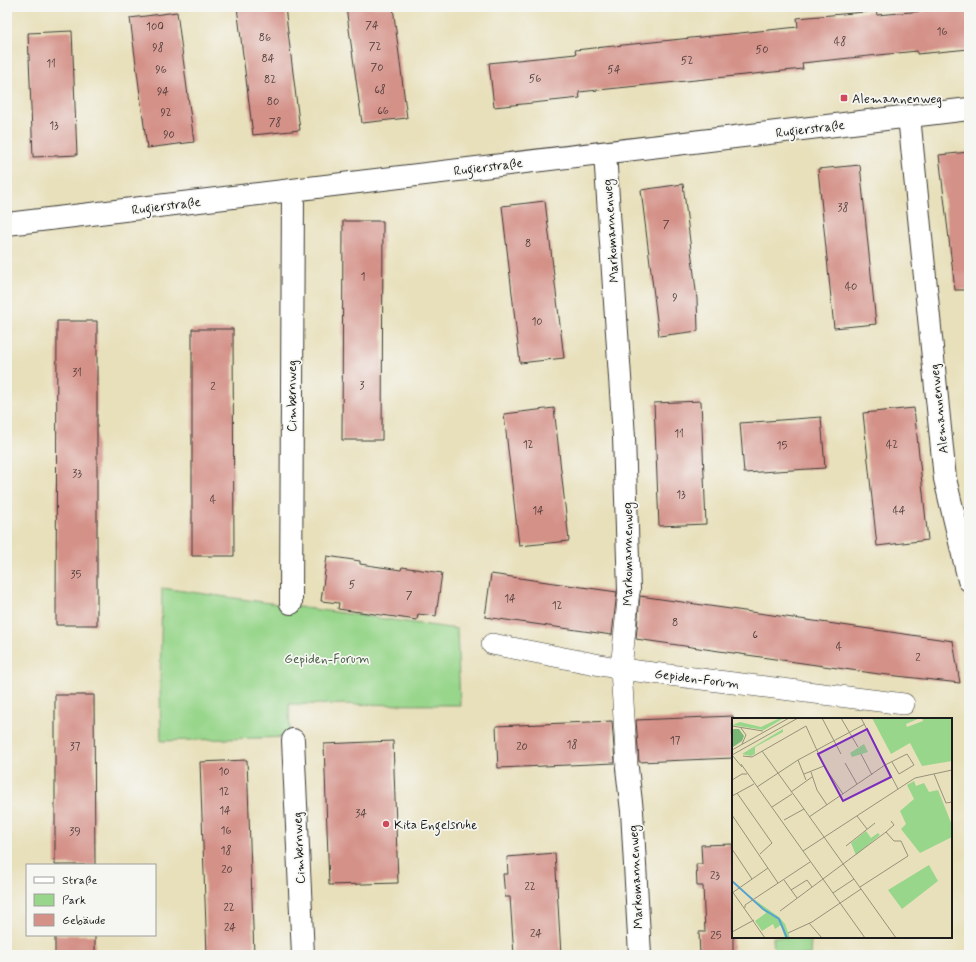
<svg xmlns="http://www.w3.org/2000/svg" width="976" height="962" font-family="Mynerve,sans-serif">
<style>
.green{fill:#98d68b;stroke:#5a7954}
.building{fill:#d49188}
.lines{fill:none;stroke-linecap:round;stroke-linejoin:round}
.pedestrian-casing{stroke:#3b3934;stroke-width:22}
.minor-casing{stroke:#3b3934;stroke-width:24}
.pedestrian{stroke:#fff;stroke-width:21}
.minor{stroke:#fff;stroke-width:22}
.poi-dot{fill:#d1495b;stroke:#f6f6f2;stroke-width:1.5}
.labels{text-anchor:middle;stroke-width:3.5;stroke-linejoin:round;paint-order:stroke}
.number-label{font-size:11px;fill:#4a3937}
.poi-label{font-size:13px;fill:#1c1c1c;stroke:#f6f6f2;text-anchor:start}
.street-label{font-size:13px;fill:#1c1c1c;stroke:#f6f6f2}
.park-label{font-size:13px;fill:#475d43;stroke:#f6f6f2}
.inset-river{fill:none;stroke:#57a3cf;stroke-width:2}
.inset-road{fill:none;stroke:#96927b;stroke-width:1}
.view{fill:#7b2cbf;fill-opacity:0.15;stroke:#7b2cbf;stroke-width:2}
.inset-edge{fill:none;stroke:#1c1c1c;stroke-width:2}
</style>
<rect width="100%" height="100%" fill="#f6f6f2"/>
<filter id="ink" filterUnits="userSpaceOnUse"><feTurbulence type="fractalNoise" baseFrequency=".025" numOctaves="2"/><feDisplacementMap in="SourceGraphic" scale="8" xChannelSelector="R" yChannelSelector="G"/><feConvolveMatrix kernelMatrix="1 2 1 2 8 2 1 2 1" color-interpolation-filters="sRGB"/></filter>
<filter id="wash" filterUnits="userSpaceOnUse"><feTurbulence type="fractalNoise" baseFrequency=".012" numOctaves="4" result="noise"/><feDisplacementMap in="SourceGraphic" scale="16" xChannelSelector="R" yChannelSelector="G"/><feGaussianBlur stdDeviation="0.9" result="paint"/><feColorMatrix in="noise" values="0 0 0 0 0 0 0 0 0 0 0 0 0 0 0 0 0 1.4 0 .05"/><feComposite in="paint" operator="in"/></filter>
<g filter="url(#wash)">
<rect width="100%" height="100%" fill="#e8e0bb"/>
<path class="green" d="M 162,588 L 457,629 L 460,705 L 289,704 L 290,737 L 161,741 L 160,685 Z
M 773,937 L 811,937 L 810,955 L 774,955 Z"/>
<g id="blocks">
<path class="building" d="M 237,7 L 285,7 L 300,130 L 253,135 Z
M 346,7 L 393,7 L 407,118 L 362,123 Z
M 969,7 L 969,49 L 917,54 L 917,51 L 802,63 L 803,69 L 579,92 L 580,98 L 494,107 L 489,63 L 576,54 L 575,50 L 798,27 L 797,18 L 876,11 L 877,15 Z
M 177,12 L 194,142 L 147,148 L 130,18 Z
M 72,31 L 77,155 L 33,157 L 28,33 Z
M 969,152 L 969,290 L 955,290 L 939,155 Z
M 860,165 L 876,324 L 834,328 L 818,169 Z
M 683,184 L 697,299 L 698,331 L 659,336 L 641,190 Z
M 545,201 L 564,358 L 520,363 L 502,206 Z
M 343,221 L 383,221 L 382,440 L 342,440 Z
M 57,321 L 97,321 L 97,625 L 56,625 Z
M 192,329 L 233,329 L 234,556 L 192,556 Z
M 701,401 L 706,524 L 659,526 L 654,403 Z
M 554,408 L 569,541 L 519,546 L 504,414 Z
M 914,408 L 928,540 L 877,546 L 863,413 Z
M 821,417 L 825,468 L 744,473 L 740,423 Z
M 327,556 L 360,561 L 360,564 L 401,570 L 402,567 L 442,573 L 436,616 L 418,614 L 417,620 L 360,612 L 338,609 L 339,603 L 321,601 Z
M 491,574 L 617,592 L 612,635 L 485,617 Z
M 640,596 L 953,641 L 960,683 L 879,674 L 636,639 Z
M 55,695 L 94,695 L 95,865 L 55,865 Z
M 733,716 L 733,758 L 639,762 L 636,720 Z
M 612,721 L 615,763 L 498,768 L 496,726 Z
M 393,741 L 398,883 L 329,885 L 324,744 Z
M 247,760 L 254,955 L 207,955 L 200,762 Z
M 733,844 L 733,955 L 700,955 L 699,932 L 705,932 L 703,886 L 697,886 L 696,864 L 702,864 L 701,845 Z
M 555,853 L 561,955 L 514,955 L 510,897 L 505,897 L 503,874 L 508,874 L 507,857 Z
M 55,935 L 95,935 L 95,955 L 55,955 Z"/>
</g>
</g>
<g filter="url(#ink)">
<use href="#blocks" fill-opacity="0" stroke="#3b3934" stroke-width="1"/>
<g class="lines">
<defs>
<path id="pedestrian" d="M 492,644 L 621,669 L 904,704
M 627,768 L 621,669 L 629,590"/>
<path id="minor" d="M 909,116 L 945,479 L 969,580
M 605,153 L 624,437 L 629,590
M 7,224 L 969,109
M 291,603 L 293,190
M 293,740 L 303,955
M 627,768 L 632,811 L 640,955"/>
</defs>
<use href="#pedestrian" class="pedestrian-casing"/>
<use href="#minor" class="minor-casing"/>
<use href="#pedestrian" class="pedestrian"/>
<use href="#minor" class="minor"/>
</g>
</g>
<g class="poi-dot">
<rect x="840" y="94" width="8" height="8" rx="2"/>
<circle cx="386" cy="824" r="4"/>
</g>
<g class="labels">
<g class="number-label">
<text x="372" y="29">74</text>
<text x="155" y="30">100</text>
<text x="942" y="35">16</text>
<text x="265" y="41">86</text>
<text x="840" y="45">48</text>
<text x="375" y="50">72</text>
<text x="158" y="51">98</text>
<text x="762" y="53">50</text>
<text x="268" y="62">84</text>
<text x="687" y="64">52</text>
<text x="51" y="67">11</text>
<text x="377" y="71">70</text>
<text x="161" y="73">96</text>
<text x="614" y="73">54</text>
<text x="535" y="82">56</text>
<text x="270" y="83">82</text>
<text x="380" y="93">68</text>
<text x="163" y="95">94</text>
<text x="273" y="105">80</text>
<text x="383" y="114">66</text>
<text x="166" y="116">92</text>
<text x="275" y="126">78</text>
<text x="54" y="129">13</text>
<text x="169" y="138">90</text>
<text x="843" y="211">38</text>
<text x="666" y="228">7</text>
<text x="528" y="247">8</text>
<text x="363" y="280">1</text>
<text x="851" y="290">40</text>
<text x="675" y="301">9</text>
<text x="537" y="325">10</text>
<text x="77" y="376">31</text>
<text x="362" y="389">3</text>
<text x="213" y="390">2</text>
<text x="679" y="437">11</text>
<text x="528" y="448">12</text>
<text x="892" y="448">42</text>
<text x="782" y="449">15</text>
<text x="77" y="477">33</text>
<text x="681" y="498">13</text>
<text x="213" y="503">4</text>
<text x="538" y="514">14</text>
<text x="899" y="514">44</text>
<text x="76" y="578">35</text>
<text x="352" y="588">5</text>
<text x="409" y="599">7</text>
<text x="510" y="602">14</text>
<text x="557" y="609">12</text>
<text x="675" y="626">8</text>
<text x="755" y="638">6</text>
<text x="839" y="650">4</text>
<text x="918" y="661">2</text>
<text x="675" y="744">17</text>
<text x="572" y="748">18</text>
<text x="75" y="750">37</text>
<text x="522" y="750">20</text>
<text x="224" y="775">10</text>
<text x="224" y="795">12</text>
<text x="225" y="814">14</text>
<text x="361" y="817">34</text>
<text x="226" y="834">16</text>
<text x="75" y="835">39</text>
<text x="226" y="854">18</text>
<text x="227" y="873">20</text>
<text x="715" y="879">23</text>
<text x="530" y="890">22</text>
<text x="229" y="911">22</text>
<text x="230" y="931">24</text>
<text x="536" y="937">24</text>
<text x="716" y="939">25</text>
</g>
<g class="poi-label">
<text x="852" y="103">Alemannenweg</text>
<text x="394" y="829">Kita Engelsruhe</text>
</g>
<g class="street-label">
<text transform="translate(810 128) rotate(-7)" y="5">Rugierstraße</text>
<text transform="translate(488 166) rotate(-7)" y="5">Rugierstraße</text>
<text transform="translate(166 205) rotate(-7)" y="5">Rugierstraße</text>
<text transform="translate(610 231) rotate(-94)" y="5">Markomannenweg</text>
<text transform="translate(291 396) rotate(-90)" y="5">Cimbernweg</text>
<text transform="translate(938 409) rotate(-96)" y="5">Alemannenweg</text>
<text transform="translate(627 554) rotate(-90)" y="5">Markomannenweg</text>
<text transform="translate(697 678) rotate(7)" y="5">Gepiden-Forum</text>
<text transform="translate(298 848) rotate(-93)" y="5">Cimbernweg</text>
<text transform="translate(635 877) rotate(-93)" y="5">Markomannenweg</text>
</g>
<g class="park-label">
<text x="327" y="663">Gepiden-Forum</text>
</g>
</g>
<g transform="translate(732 718)">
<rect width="220" height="220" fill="#e8e0bb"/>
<path d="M 48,0 L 52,0 L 32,12 L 0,7 L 8,4 L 29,9 ZM 140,0 L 188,0 L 174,6 L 175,9 L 191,3 L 190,0 L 220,0 L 220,43 L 190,48 L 178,25 L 159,36 ZM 51,11 L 51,14 L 23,29 L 23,36 L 19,38 L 10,36 ZM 132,26 L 136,34 L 120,39 L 118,35 ZM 182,63 L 184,68 L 192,65 L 197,74 L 206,72 L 220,107 L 220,119 L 188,135 L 169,111 L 174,106 L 168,93 L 182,81 L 175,67 ZM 134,113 L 139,120 L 146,115 L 148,117 L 124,137 L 119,125 ZM 197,147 L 206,163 L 170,191 L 156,172 ZM 23,182 L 47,199 L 53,206 L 58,220 L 53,220 L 49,207 L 43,211 L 41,206 L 30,213 L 23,203 L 34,195 Z" fill="#98d68b"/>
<path d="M 2,11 L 7,11 L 12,18 L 10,23 L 1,29 L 0,12 Z" fill="#7ab777"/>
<path class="inset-river" d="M 0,163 L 31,191 L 47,201 L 55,220"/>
<path class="inset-road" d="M 90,0 L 109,36M 109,0 L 126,29M 129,0 L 166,71M 0,8 L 31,13M 9,10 L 14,17 L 10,26M 0,32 L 57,0M 30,33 L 72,91M 129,36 L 140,57M 0,37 L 66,0M 0,37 L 10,49M 11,38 L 20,39 L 74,8 L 92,48 L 111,76M 66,42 L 74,62M 113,45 L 125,66M 9,46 L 133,220M 79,54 L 85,72 L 95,87M 72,56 L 92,48M 202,56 L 214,85 L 220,84M 0,62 L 10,56 L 15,56M 25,69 L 66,42 L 133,6M 59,74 L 80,59M 5,75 L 40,125 L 28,136M 0,78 L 22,66M 40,89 L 60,76M 0,97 L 46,165M 125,98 L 135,111M 77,99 L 153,47 L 175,36 L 182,47 L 167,56 L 160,44M 52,102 L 72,91 L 164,220M 114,128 L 143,105M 0,131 L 20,161M 71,133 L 183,60 L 220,52M 52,162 L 65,180M 128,169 L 176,138 L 169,123 L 162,123 L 154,114M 59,172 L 75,162 L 80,169M 0,173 L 33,220M 0,175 L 36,150M 101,175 L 122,161M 13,190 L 13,187 L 78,144M 48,193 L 154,114 L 162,107 L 159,103M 77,205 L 90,220M 0,214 L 22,202M 56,215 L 80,204 L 129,171"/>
<path class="view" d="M 135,11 L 159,59 L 111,83 L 86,36 Z"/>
<rect width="220" height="220" class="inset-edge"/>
</g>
<rect width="976" height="962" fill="none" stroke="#f6f6f2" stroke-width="24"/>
<rect x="26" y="864" width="130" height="72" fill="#f6f6f2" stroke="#9f9f9c"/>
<rect x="34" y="877" width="20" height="6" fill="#ffffff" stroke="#9f9f9c"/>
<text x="62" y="884" font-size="12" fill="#1c1c1c">Straße</text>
<rect x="34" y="894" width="20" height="12" fill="#98d68b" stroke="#9f9f9c"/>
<text x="62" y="904" font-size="12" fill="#1c1c1c">Park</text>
<rect x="34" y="914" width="20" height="12" fill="#d49188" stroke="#9f9f9c"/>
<text x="62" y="924" font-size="12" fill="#1c1c1c">Gebäude</text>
</svg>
